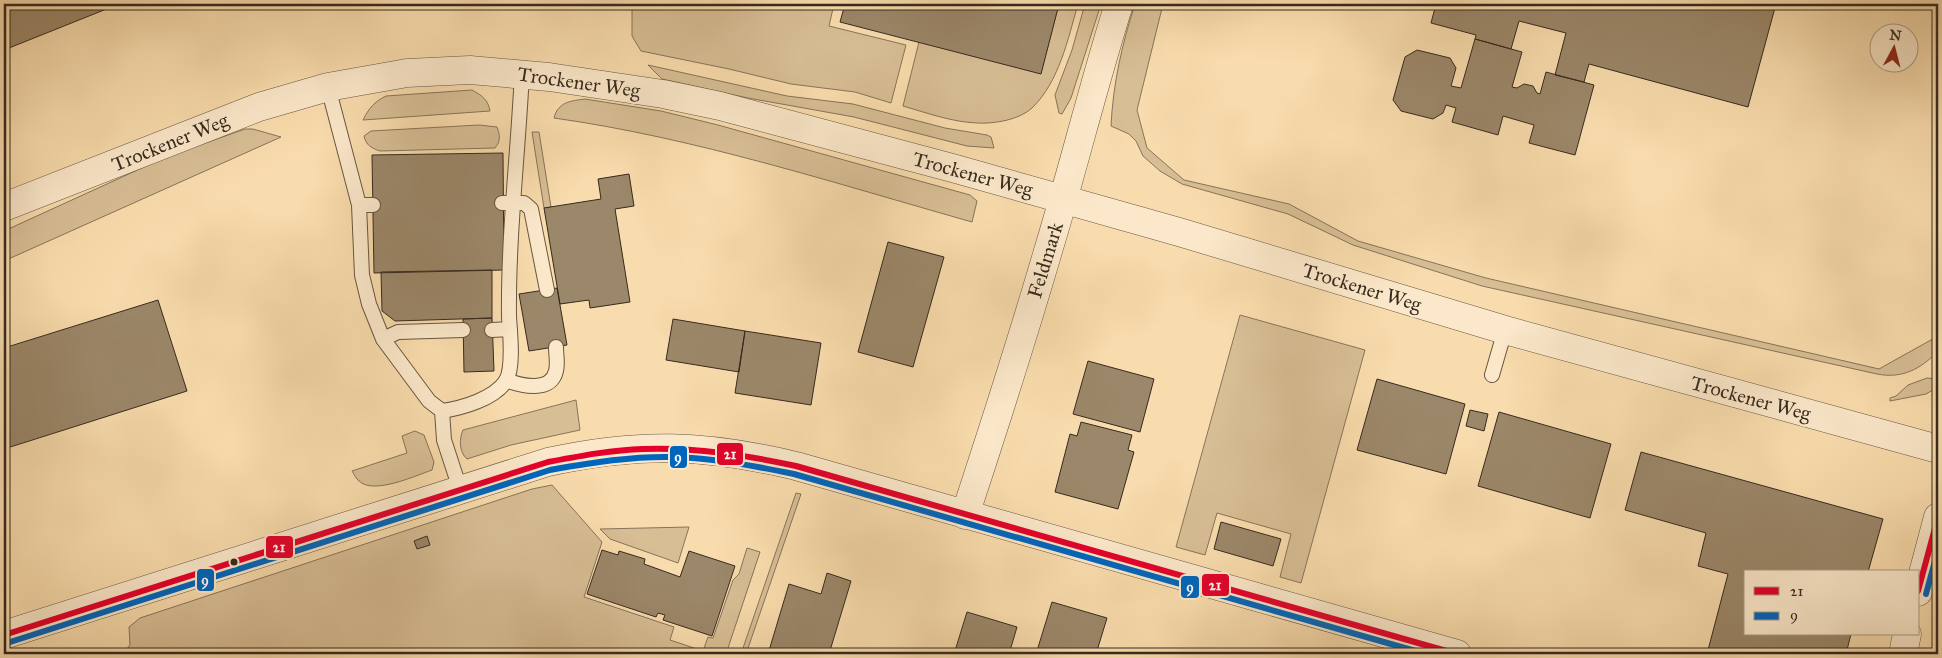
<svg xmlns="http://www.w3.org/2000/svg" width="1942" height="658" font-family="'IM FELL Great Primer',serif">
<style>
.green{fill:#d8be95;stroke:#87745a}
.building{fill:#9b8769;stroke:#362a1f}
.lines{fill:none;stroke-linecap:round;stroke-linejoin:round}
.lane-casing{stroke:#675642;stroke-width:16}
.street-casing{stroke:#675642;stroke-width:29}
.lane{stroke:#fbe8ca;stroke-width:14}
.street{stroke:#fbe8ca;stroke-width:28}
.bus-1-casing{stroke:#fbe8ca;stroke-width:10}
.bus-2-casing{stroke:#fbe8ca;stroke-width:10}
.bus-1{stroke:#e4002b;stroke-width:6}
.bus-2{stroke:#0065bd;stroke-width:6}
.bus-dot{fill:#362a1f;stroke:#fbe8ca;stroke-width:2}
.labels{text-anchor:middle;stroke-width:4.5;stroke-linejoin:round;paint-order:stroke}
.street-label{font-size:20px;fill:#362a1f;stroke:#fbe8ca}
.line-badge{stroke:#fbe8ca;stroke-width:2}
.badge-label{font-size:14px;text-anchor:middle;font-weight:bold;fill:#fff}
</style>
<rect width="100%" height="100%" fill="#f9dcad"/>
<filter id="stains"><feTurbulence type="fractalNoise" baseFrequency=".004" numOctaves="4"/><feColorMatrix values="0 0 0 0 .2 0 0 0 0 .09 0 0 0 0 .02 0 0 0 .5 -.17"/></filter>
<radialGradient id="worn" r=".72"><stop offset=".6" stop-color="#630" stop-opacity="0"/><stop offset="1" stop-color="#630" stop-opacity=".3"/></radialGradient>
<path class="green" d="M 632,4 L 834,4 L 829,26 L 906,45 L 891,103 L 855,92 L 791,84 L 729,69 L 641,51 L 632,36 Z
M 1059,4 L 1078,4 C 1068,39 1059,82 1032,108 C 1019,120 994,124 977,123 C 952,122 927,113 903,106 L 919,42 L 1041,73 Z
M 1085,4 L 1101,4 L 1071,98 L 1062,114 L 1059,113 L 1055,95 L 1072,50 Z
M 1135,4 L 1163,4 L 1137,110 L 1147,148 L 1184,180 L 1289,204 L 1358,241 L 1486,278 L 1879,369 L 1938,336 L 1938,351 C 1921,369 1902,379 1877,374 L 1482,286 L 1353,245 L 1288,214 L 1182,184 L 1160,171 L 1143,156 L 1136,141 L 1129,134 L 1111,126 C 1113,84 1122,44 1135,4 Z
M 648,65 L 787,96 L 853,104 L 945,128 L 987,135 L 991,137 L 994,148 L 967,146 L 854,117 L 748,98 L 662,79 Z
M 472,90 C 483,96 488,100 490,111 L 363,120 C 369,108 374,102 386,96 Z
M 585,99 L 661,111 L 718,125 L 970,195 L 977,201 L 972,222 C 834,183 696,138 554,118 C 558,102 570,101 585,99 Z
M 479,125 L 497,127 C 500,135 501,141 495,148 L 380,151 C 371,148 366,145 364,136 L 371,131 Z
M 245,129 L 253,129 L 281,137 L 4,261 L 4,231 L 166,157 Z
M 532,132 L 539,132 L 551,207 L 544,208 Z
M 1240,315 L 1365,350 L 1301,583 L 1280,577 L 1291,534 L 1217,513 L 1205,555 L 1176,547 Z
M 1927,378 L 1938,379 L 1938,387 L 1926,394 L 1890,401 L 1890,398 L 1896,396 L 1908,385 Z
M 576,400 L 580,430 L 511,445 L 467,459 C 459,452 459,439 463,430 Z
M 415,431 L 424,435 L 434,462 L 432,470 C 415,476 373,495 359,481 C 356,479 354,474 352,471 L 407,453 L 402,436 Z
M 552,485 L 602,542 L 584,597 L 674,627 L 670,640 L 703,651 L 708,637 L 713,638 L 733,580 L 739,574 L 747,548 L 760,552 L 726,654 L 115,654 L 126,650 L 130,645 L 129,627 L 140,618 L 532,489 Z
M 796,493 L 801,494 L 746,654 L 741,654 Z
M 689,527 L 678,563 L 610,539 L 600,529 Z"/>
<path class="building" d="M 4,4 L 119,4 L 4,50 Z
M 845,4 L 1059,4 L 1041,74 L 840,22 Z
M 1436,4 L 1776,4 L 1748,107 L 1589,64 L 1584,82 L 1555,75 L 1566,33 L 1519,21 L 1511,49 L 1475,39 L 1476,35 L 1431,23 Z
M 1475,39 L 1522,52 L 1512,87 L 1517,88 L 1524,84 L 1533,86 L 1537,93 L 1540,94 L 1546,72 L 1594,85 L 1575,155 L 1529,143 L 1534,125 L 1503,116 L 1498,135 L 1452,122 L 1456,108 L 1446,105 L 1443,113 L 1433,119 L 1401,111 L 1393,100 L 1405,57 L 1417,50 L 1450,58 L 1456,68 L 1451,86 L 1461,88 Z
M 503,153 L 504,270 L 374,273 L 372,155 Z
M 629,174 L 634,206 L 615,209 L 630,302 L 590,308 L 589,300 L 560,304 L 544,208 L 601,199 L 598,179 Z
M 888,242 L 944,257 L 913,367 L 858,352 Z
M 492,270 L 492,318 L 395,321 L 382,311 L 381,272 Z
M 557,288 L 567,345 L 529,351 L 519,294 Z
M 158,300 L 187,391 L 4,449 L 8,461 L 4,463 L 4,348 Z
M 492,318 L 494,371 L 464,372 L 463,319 Z
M 673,319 L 745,331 L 739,372 L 666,360 Z
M 745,331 L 821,343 L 811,405 L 735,393 Z
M 1088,361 L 1154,379 L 1140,432 L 1073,414 Z
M 1377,379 L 1465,404 L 1446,474 L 1357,450 Z
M 1470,410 L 1488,414 L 1484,431 L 1466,426 Z
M 1499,412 L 1611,444 L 1590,518 L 1478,486 Z
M 1081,422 L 1132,435 L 1128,450 L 1134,452 L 1118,509 L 1055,492 L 1070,434 L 1077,436 Z
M 1641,452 L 1883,519 L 1868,572 L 1746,572 L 1746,634 L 1851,634 L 1846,654 L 1707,654 L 1728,574 L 1698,566 L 1706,533 L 1625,510 Z
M 1221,522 L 1281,539 L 1273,566 L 1214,549 Z
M 427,536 L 430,545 L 417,549 L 414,541 Z
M 602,550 L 618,555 L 619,551 L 645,559 L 644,564 L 680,577 L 689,551 L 735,566 L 712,636 L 663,620 L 665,615 L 658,613 L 656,617 L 587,594 Z
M 827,573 L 851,581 L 829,654 L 768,654 L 789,584 L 821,594 Z
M 1052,602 L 1107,618 L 1096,654 L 1036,654 Z
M 967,612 L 1017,627 L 1009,654 L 954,654 Z"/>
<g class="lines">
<defs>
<path id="lane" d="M 328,87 L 359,205 L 362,275 L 369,304 L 383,339 L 429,401 L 442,411 L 444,440 L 460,489
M 502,203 L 524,203 L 531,209 L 547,290
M 359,205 L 373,205
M 492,330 L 510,329
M 383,339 L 398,332 L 463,330
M 1492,375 L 1505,330
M 506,380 C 521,386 551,393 556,371 C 558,363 556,355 556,347
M 442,411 C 462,408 494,399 506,381 C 514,367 510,333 509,317 C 508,236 518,154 522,73"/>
<path id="street" d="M 4,207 L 259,107 L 328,87 L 407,73 L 470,70 L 549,77 L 663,94 L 720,106 L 956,169 L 1179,232 L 1505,330 L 1938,449
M 965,515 C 994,427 1022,340 1048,251 C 1073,169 1093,86 1119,4
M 1918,592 L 1938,517
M 4,635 L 548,462 C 639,442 705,444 796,466 L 1457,654
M 1903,654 L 1907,634"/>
</defs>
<use href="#lane" class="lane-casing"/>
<use href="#street" class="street-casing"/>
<use href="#lane" class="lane"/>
<use href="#street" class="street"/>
<defs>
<path id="bus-1" d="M 1918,591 L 1938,517
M 4,635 L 548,462 C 580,456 611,450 643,449 C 695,447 745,455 796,466 L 1457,654"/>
<path id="bus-2" d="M 1926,594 L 1938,550
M 7,643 L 550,470 C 591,463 631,456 672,457 C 714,458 754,466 794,474 L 1426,654"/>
</defs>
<use href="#bus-1" class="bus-1-casing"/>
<use href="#bus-2" class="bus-2-casing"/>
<use href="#bus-1" class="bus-1"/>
<use href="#bus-2" class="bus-2"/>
</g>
<circle class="bus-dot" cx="234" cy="562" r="4.5"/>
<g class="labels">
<g class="street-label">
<text transform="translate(579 82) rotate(8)" y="7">Trockener Weg</text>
<text transform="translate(170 142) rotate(-22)" y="7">Trockener Weg</text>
<text transform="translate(973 174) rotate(15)" y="7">Trockener Weg</text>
<text transform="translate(1045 260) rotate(-73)" y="7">Feldmark</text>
<text transform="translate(1362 287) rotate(17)" y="7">Trockener Weg</text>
<text transform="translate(1751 398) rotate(15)" y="7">Trockener Weg</text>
</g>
</g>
<g class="line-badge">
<rect x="716" y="442" width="28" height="24" rx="5" fill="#e4002b"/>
<rect x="669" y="445" width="19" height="24" rx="5" fill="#0065bd"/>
<rect x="265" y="535" width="29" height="24" rx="5" fill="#e4002b"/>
<rect x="196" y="568" width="19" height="24" rx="5" fill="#0065bd"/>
<rect x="1201" y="573" width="29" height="24" rx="5" fill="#e4002b"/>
<rect x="1180" y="575" width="20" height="24" rx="5" fill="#0065bd"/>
</g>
<g class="badge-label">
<text x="730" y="459">21</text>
<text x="678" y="462">9</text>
<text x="279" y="552">21</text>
<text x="205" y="585">9</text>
<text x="1215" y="590">21</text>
<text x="1190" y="592">9</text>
</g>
<rect width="1942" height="658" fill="none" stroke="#f9dcad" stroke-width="20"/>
<rect x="5" y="5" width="1932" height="648" fill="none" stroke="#362a1f" stroke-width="2.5"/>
<rect x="10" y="10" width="1922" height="638" fill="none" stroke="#362a1f"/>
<rect x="1744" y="570" width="175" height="65" fill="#fbe8ca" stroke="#ac9c86"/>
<rect x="1754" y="587" width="25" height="8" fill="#e4002b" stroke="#ac9c86"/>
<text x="1790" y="596" font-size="15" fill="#362a1f">21</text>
<rect x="1754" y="612" width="25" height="8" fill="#0065bd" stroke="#ac9c86"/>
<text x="1790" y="620" font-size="15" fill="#362a1f">9</text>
<g transform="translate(1894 48) rotate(7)"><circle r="24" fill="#fbe8ca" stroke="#ac9c86"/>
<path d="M0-4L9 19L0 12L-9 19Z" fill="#8f2418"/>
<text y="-8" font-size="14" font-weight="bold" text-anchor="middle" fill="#362a1f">N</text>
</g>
<rect width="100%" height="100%" filter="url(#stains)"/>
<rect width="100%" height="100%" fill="url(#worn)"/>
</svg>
